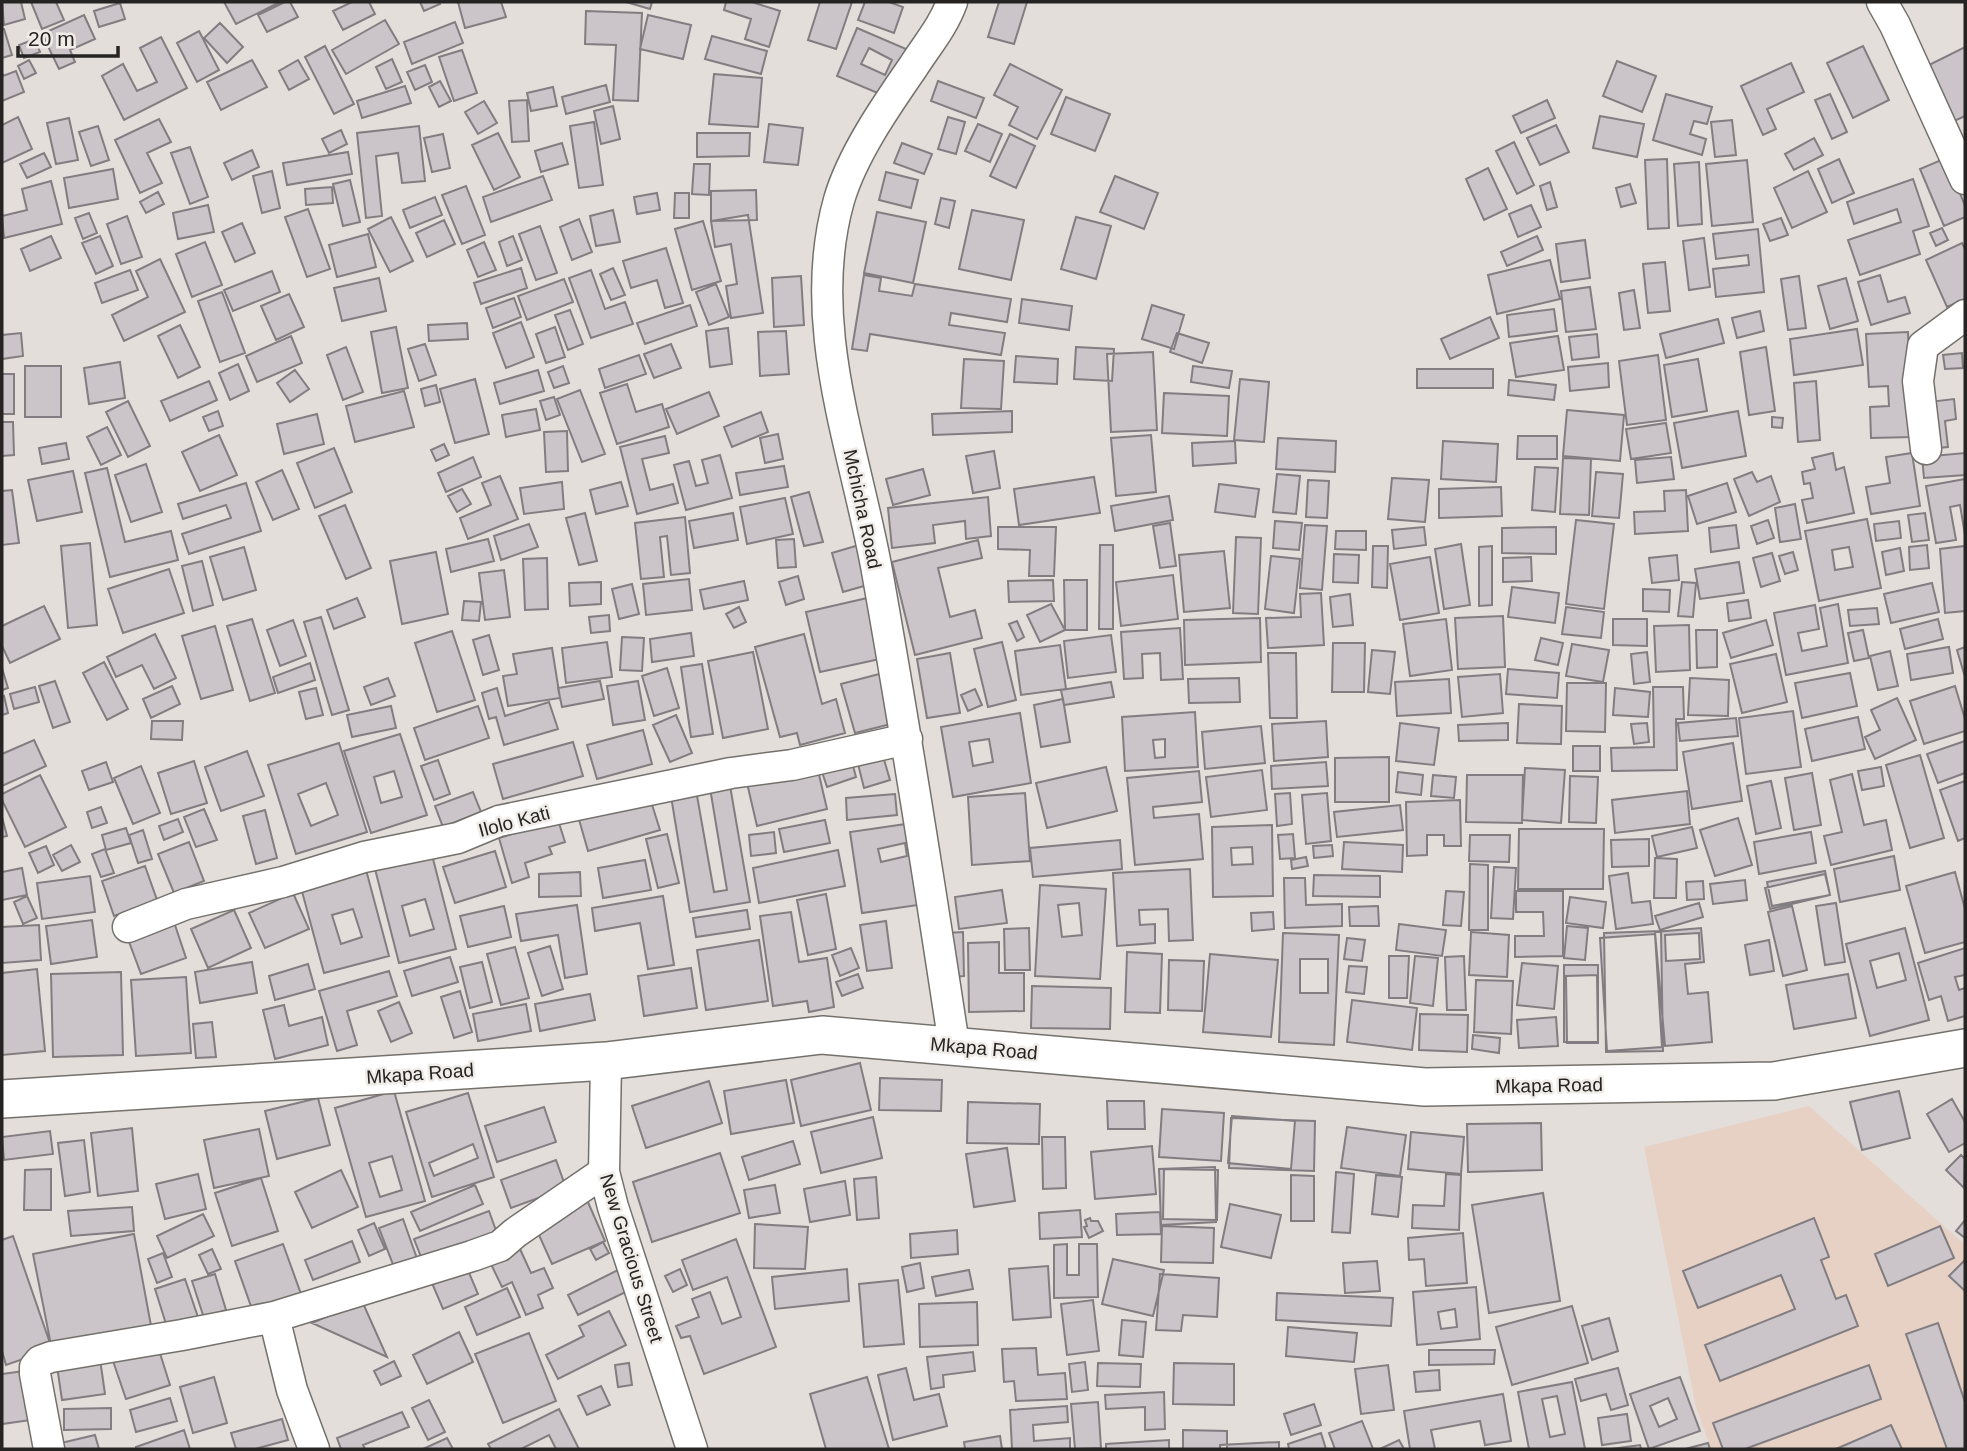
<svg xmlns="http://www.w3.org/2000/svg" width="1967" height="1451" font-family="Helvetica,sans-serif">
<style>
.education{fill:#e7d1c4}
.building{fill:#cbc5c9;stroke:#827d80;stroke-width:2;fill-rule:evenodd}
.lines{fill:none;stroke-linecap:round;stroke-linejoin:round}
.minor-casing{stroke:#74706c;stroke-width:33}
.tertiary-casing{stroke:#74706c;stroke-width:40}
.minor{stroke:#fff;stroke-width:30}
.tertiary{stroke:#fff;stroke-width:37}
.labels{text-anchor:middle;stroke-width:5;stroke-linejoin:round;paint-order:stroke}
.street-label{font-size:19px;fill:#262423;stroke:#f0ece8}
</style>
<rect width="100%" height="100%" fill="#e3deda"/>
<path class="education" d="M 1809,1106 L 1965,1245 L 1965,1449 L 1711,1449 L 1696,1407 L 1644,1147 Z"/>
<path class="building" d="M 2,2 L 21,2 L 25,19 L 4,25 Z
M 31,2 L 56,2 L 64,20 L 42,29 Z
M 224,2 L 280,2 L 236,24 Z
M 285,2 L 290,2 L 298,17 L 267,32 L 258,15 Z
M 352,2 L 369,2 L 375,14 L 343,30 L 333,11 Z
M 420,2 L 439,2 L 440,4 L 424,11 Z
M 458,2 L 501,2 L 506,17 L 465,28 Z
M 626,2 L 652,2 L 650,9 Z
M 726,2 L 752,2 L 780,11 L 769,47 L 745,39 L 751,19 L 724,10 Z
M 820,2 L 852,2 L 836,49 L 808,40 Z
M 865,2 L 889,2 L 903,7 L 894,33 L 858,20 Z
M 999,2 L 1027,2 L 1014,44 L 988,37 Z
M 120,3 L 125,19 L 99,27 L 94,11 Z
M 586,11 L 642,13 L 638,101 L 613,100 L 616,45 L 585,44 Z
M 84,15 L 95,39 L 70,50 L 75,62 L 59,69 L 42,34 Z
M 648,15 L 691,25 L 683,59 L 640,49 Z
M 385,20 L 399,44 L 346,74 L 332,50 Z
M 455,22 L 463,43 L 412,64 L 404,42 Z
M 220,23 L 243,47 L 227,63 L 204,38 Z
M 857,28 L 913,52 L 892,99 L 837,76 ZM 869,48 L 892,60 L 885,75 L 861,64 Z
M 2,29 L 4,29 L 12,55 L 2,58 Z
M 199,31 L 219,70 L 197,82 L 177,43 Z
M 712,36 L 767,51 L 761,74 L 705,59 Z
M 161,37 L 187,88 L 124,120 L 102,76 L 123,64 L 137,91 L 157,82 L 140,48 Z
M 35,39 L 40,52 L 24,58 L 19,45 Z
M 325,46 L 354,104 L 334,114 L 305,57 Z
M 1863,46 L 1889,100 L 1853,118 L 1827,63 Z
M 1965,47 L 1965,116 L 1952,122 L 1925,67 Z
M 462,50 L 477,93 L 454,101 L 439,57 Z
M 392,59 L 402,82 L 386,89 L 376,67 Z
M 29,60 L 36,73 L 24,79 L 18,66 Z
M 252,60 L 267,87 L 221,110 L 207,82 Z
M 298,60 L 309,79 L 289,90 L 279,71 Z
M 1617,61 L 1656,76 L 1642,112 L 1603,96 Z
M 1791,63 L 1804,92 L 1767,109 L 1776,129 L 1763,135 L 1741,86 Z
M 1010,64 L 1062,90 L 1037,139 L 1009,125 L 1018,107 L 994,95 Z
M 425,65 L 432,82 L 415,90 L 407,72 Z
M 16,71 L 24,92 L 2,101 L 2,72 L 3,76 Z
M 714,74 L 762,78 L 758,127 L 709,124 Z
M 440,81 L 451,101 L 439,107 L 429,87 Z
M 938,81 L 984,98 L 976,118 L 931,101 Z
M 606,85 L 610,102 L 566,114 L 562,97 Z
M 405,86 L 411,103 L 362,118 L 357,101 Z
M 553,87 L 557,106 L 531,111 L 527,93 Z
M 1666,94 L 1712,107 L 1707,124 L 1694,121 L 1690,134 L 1706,139 L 1702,155 L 1653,140 Z
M 1830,94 L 1847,132 L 1832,139 L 1815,100 Z
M 1066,97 L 1110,114 L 1095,151 L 1051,134 Z
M 527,100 L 529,141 L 512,142 L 509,101 Z
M 1547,100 L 1555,118 L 1521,133 L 1513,116 Z
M 484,101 L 497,123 L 478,134 L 465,112 Z
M 613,106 L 620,139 L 601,144 L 594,111 Z
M 1600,116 L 1644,124 L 1637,157 L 1593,148 Z
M 18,117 L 32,149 L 2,163 L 2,125 Z
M 948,117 L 965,122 L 956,154 L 938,149 Z
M 69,118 L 78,160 L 56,164 L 47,123 Z
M 159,119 L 171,142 L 147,153 L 162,183 L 140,193 L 115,140 Z
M 1732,120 L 1736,155 L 1715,157 L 1711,122 Z
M 594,122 L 603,185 L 579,188 L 570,126 Z
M 769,124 L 803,128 L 798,165 L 764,162 Z
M 978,124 L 1002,134 L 990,162 L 965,151 Z
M 1556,125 L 1569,152 L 1540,165 L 1527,138 Z
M 98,126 L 109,160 L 91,166 L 79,132 Z
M 419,126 L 425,181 L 402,183 L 398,153 L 376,156 L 382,216 L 366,218 L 357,133 Z
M 341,130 L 347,144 L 329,153 L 322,139 Z
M 498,133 L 520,177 L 494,190 L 472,145 Z
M 697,133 L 750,133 L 749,156 L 697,157 Z
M 443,134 L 450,168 L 432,172 L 424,138 Z
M 1010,134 L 1035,146 L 1016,188 L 990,176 Z
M 1814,138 L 1823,155 L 1794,170 L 1785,154 Z
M 1514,142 L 1534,185 L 1517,194 L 1496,151 Z
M 562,143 L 568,164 L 541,172 L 535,151 Z
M 902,143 L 932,154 L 924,174 L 894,163 Z
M 190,147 L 208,197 L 190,204 L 171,153 Z
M 252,150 L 259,167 L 232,180 L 224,163 Z
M 348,152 L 352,174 L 287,185 L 283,163 Z
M 44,153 L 51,167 L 27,178 L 20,164 Z
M 1946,158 L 1965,206 L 1965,217 L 1944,226 L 1920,169 Z
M 1667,159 L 1669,228 L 1648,229 L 1645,160 Z
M 1839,159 L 1854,193 L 1832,203 L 1818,169 Z
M 1747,160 L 1753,222 L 1712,226 L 1706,164 Z
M 1699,162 L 1702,224 L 1678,226 L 1674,164 Z
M 694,164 L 710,164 L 709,195 L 692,194 Z
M 1488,168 L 1507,209 L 1484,220 L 1466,179 Z
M 113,169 L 118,199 L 69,208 L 64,178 Z
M 272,171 L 280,208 L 262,213 L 253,176 Z
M 1808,171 L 1827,212 L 1792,228 L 1774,188 Z
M 886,172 L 918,180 L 911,208 L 879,200 Z
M 543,176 L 552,200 L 491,222 L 483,197 Z
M 1115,176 L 1158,193 L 1144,229 L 1100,212 Z
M 1913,179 L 1929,226 L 1913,231 L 1920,254 L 1860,275 L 1848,240 L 1901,222 L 1897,209 L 1854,224 L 1847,202 Z
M 350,180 L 360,222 L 343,226 L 333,184 Z
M 51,181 L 62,224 L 4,238 L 2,216 L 27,210 L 22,189 Z
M 1550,182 L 1557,207 L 1547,210 L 1540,186 Z
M 1630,184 L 1636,203 L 1621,207 L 1616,188 Z
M 466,186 L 485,235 L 462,244 L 442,195 Z
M 332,187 L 333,203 L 306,205 L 305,189 Z
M 756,190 L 757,220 L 711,221 L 711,191 Z
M 158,192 L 164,204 L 146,213 L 140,202 Z
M 657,193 L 660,210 L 637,214 L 634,197 Z
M 675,193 L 689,193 L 689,218 L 674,218 Z
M 435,197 L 442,215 L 410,228 L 403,210 Z
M 941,198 L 955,201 L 949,228 L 935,224 Z
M 208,205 L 214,232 L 178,239 L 173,213 Z
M 1531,205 L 1541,227 L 1518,237 L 1509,214 Z
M 308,209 L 330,269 L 307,277 L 285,217 Z
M 613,210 L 620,242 L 596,246 L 590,216 Z
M 972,210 L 1024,220 L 1011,280 L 959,269 Z
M 877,212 L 926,222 L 913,283 L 864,273 Z
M 89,213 L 97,233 L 83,239 L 75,218 Z
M 748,215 L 763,313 L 731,318 L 726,286 L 737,284 L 731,244 L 715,247 L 711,221 Z
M 127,216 L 142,257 L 121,264 L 107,224 Z
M 391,217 L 413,261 L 390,272 L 368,229 Z
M 1076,217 L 1111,226 L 1096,279 L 1061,269 Z
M 1781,218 L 1788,235 L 1770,241 L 1763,224 Z
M 579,219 L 592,252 L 572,260 L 560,227 Z
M 444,220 L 455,244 L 427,257 L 416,233 Z
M 703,221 L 721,281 L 692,290 L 675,229 Z
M 242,223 L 255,253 L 235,262 L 222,232 Z
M 540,226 L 557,273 L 536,280 L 519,234 Z
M 1942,228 L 1948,240 L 1936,246 L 1930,233 Z
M 1758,229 L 1764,292 L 1716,297 L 1713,269 L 1749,265 L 1748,255 L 1716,259 L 1713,234 Z
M 368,234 L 376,267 L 337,277 L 329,245 Z
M 51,236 L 61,258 L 30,271 L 21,249 Z
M 100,236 L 113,266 L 96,274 L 82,243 Z
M 513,236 L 522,260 L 507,266 L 499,242 Z
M 1537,236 L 1543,250 L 1507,266 L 1501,252 Z
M 1704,238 L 1710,287 L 1689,290 L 1683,241 Z
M 1585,240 L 1590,278 L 1561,282 L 1556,244 Z
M 205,242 L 222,285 L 192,297 L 176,254 Z
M 484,242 L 496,270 L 478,277 L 467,250 Z
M 1962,243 L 1965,249 L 1965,299 L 1947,307 L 1926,260 Z
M 666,248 L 683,303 L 665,308 L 657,280 L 631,288 L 623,261 Z
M 160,259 L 185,312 L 124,341 L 112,315 L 148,297 L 136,271 Z
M 1550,260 L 1560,299 L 1497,314 L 1488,275 Z
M 1665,262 L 1670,311 L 1648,313 L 1643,264 Z
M 521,268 L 527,288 L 481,304 L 474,283 Z
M 613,268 L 625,295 L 611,300 L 600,274 Z
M 130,270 L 138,290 L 102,303 L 95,283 Z
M 591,270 L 605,309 L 625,302 L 633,324 L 591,338 L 569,278 Z
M 272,271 L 280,292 L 233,311 L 224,290 Z
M 864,275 L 881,278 L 879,291 L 912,296 L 915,284 L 1011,299 L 1007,322 L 951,313 L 949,325 L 1005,333 L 1001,355 L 870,334 L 867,351 L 852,349 Z
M 1880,275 L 1888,302 L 1905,297 L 1910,313 L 1871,325 L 1858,282 Z
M 801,276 L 804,325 L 774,327 L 772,278 Z
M 1799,276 L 1806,328 L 1788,330 L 1781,279 Z
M 379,278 L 386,311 L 342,321 L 334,288 Z
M 1846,278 L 1858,321 L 1830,329 L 1818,286 Z
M 564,279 L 573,302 L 527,320 L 518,296 Z
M 716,284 L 729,317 L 709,325 L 696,292 Z
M 1590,287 L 1596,329 L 1566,332 L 1561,291 Z
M 1634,290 L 1640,328 L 1624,330 L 1619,293 Z
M 222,292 L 245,353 L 220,362 L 198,301 Z
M 289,294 L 304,327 L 276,340 L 261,306 Z
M 514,298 L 521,317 L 493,328 L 486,308 Z
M 1022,299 L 1072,306 L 1069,330 L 1019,323 Z
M 690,305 L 697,326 L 645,344 L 637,323 Z
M 1152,305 L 1184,315 L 1174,349 L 1142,339 Z
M 1554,309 L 1557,331 L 1509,337 L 1507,315 Z
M 570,310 L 583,344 L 568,350 L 555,315 Z
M 1760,311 L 1764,331 L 1737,338 L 1732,318 Z
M 1490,317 L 1499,338 L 1450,359 L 1441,339 Z
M 1718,319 L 1724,343 L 1666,358 L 1660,334 Z
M 521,322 L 534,357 L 506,368 L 493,333 Z
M 467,323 L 468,339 L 429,341 L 428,325 Z
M 180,325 L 200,367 L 178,378 L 158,336 Z
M 396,327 L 408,388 L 382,393 L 371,332 Z
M 555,327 L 565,357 L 546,363 L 536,334 Z
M 728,328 L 732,364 L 710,367 L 706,331 Z
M 1857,329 L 1863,365 L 1794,375 L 1790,339 Z
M 786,331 L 789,374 L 760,376 L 758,332 Z
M 1908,332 L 1912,437 L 1871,438 L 1870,407 L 1889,406 L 1888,386 L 1869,387 L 1866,334 Z
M 21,333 L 23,356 L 2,359 L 2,335 Z
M 1177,333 L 1209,343 L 1202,363 L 1170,352 Z
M 1597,334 L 1599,357 L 1572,360 L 1569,337 Z
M 291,336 L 302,363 L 257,382 L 246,356 Z
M 1558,336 L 1564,370 L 1516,377 L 1510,343 Z
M 425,344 L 436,375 L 419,381 L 408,349 Z
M 671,344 L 681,368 L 654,378 L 644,354 Z
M 346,347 L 363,392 L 343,400 L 327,355 Z
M 1076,347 L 1114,349 L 1112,381 L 1074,379 Z
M 1766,347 L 1775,411 L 1749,415 L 1740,352 Z
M 1153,352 L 1157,430 L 1111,432 L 1107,354 Z
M 1962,353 L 1963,368 L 1945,369 L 1943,355 Z
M 639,355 L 646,374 L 605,388 L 599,369 Z
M 1658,355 L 1666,420 L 1627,425 L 1619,361 Z
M 1016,356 L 1058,359 L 1057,384 L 1014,382 Z
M 964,359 L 1004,361 L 1001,409 L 961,408 Z
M 1698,359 L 1707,411 L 1672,417 L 1664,365 Z
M 120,362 L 125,398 L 89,404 L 84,368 Z
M 1608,363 L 1609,387 L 1570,391 L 1568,367 Z
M 238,364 L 249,391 L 230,400 L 219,373 Z
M 25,366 L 61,366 L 61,417 L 25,417 Z
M 563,366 L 569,383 L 554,388 L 548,372 Z
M 1193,366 L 1232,371 L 1229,388 L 1191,382 Z
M 1417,369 L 1493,369 L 1493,388 L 1417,388 Z
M 295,370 L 309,389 L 290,402 L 277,383 Z
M 538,370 L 544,391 L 500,404 L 494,383 Z
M 2,374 L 14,374 L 14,414 L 2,414 Z
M 475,379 L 489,434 L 455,443 L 440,389 Z
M 1240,379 L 1269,382 L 1264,442 L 1234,440 Z
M 1509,380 L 1556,385 L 1554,400 L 1508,395 Z
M 209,381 L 217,400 L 170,421 L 161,401 Z
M 1816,381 L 1820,440 L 1798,442 L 1794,383 Z
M 627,384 L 636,412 L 662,404 L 669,427 L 617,444 L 600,393 Z
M 436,385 L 440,402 L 425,406 L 421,389 Z
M 580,390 L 605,454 L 582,462 L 557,399 Z
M 404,391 L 414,427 L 355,442 L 346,406 Z
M 709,392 L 719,416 L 677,434 L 666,409 Z
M 1164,393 L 1229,396 L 1227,436 L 1162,433 Z
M 554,397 L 560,415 L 546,420 L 540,401 Z
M 1954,399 L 1956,419 L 1945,421 L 1948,447 L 1926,449 L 1920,403 Z
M 128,401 L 150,446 L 128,457 L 106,412 Z
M 536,409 L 540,430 L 506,437 L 502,415 Z
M 1567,410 L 1624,415 L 1620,461 L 1563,456 Z
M 218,411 L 223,426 L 209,431 L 203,417 Z
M 1012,411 L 1012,432 L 933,435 L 932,414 Z
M 1738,411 L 1746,456 L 1682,468 L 1674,423 Z
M 761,412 L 768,432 L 732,447 L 724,427 Z
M 317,414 L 324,444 L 284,454 L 277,424 Z
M 1772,417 L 1783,418 L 1782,428 L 1772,427 Z
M 2,422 L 13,422 L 14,455 L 2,456 Z
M 1666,423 L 1671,453 L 1631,459 L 1626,429 Z
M 107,427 L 121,455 L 101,465 L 87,437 Z
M 567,431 L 568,471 L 546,472 L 544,432 Z
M 778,434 L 783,459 L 765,463 L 760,438 Z
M 219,435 L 237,475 L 200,491 L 182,452 Z
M 1151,435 L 1156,492 L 1116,496 L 1111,438 Z
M 665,436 L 669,453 L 642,459 L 650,490 L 673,484 L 678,503 L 637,514 L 620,447 Z
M 1518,436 L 1557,436 L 1557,459 L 1517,459 Z
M 1278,438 L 1336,441 L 1335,472 L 1276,469 Z
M 1235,441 L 1236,463 L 1193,466 L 1192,443 Z
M 1443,441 L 1498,444 L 1496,482 L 1441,479 Z
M 66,443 L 69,459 L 42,464 L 39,448 Z
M 444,444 L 449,455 L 436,461 L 431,450 Z
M 334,448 L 352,492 L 315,508 L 297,463 Z
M 994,451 L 1000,488 L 973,493 L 966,456 Z
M 1833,453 L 1836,470 L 1844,467 L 1854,513 L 1807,523 L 1802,500 L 1813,498 L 1810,483 L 1804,484 L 1802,472 L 1815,469 L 1812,458 Z
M 1912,453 L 1920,506 L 1871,514 L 1866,487 L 1890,483 L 1886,457 Z
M 1965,453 L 1965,475 L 1924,478 L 1922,457 Z
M 720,455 L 732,498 L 686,510 L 674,465 L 689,461 L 696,486 L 708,483 L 702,460 Z
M 473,457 L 481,477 L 446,492 L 438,473 Z
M 1671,457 L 1674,479 L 1637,483 L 1635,460 Z
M 1563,458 L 1591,459 L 1589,515 L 1560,514 Z
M 146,464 L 162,512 L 131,522 L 115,475 Z
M 784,466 L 788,487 L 740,495 L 736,473 Z
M 1535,467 L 1558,468 L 1555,512 L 1532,510 Z
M 107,468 L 125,542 L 171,531 L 178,560 L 110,577 L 85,473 Z
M 923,469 L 930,495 L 893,505 L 886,479 Z
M 282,470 L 299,509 L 273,520 L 256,482 Z
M 73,471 L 82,512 L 37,521 L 28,480 Z
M 1596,472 L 1623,474 L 1619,518 L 1592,516 Z
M 1752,472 L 1757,482 L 1771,476 L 1780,502 L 1749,516 L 1734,479 Z
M 1277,474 L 1300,476 L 1296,514 L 1273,512 Z
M 500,476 L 518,519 L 468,539 L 460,518 L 491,505 L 482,483 Z
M 1094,477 L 1100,513 L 1019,525 L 1014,489 Z
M 1392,478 L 1429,480 L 1425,522 L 1388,519 Z
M 1965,479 L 1965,535 L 1960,505 L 1950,507 L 1956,540 L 1936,543 L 1926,486 Z
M 1308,480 L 1329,481 L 1327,518 L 1306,517 Z
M 562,482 L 564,509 L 524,514 L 520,488 Z
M 621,482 L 628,506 L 596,514 L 590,490 Z
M 246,483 L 261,531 L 189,554 L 182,534 L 231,518 L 226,505 L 183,519 L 178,504 Z
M 1727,483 L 1736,512 L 1697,524 L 1688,496 Z
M 1219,484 L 1259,489 L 1255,517 L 1215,512 Z
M 1501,487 L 1502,516 L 1439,518 L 1439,489 Z
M 462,489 L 471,504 L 457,512 L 448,496 Z
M 12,490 L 19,543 L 2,545 L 2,491 Z
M 1686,490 L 1688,531 L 1635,534 L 1634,512 L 1665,511 L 1664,491 Z
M 809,492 L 823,542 L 804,546 L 791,497 Z
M 1169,496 L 1173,520 L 1115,531 L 1111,506 Z
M 988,497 L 991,536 L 966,539 L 965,521 L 933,525 L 935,543 L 892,548 L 888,508 Z
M 785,498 L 793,534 L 747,544 L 740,507 Z
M 1795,504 L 1801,539 L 1780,542 L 1775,508 Z
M 345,505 L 371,568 L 346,579 L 319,516 Z
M 585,513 L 597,561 L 579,565 L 566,518 Z
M 733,513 L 738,540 L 694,548 L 689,521 Z
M 1925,513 L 1929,540 L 1912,542 L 1908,515 Z
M 685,517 L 690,573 L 671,575 L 667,536 L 660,537 L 664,577 L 641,579 L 635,523 Z
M 1867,519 L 1881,588 L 1819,601 L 1805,531 ZM 1849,547 L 1853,567 L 1835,570 L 1832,550 Z
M 1576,520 L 1614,524 L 1604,609 L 1566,604 Z
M 1768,520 L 1774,538 L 1757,544 L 1751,526 Z
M 1275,521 L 1302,523 L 1299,550 L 1273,548 Z
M 1899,521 L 1901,538 L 1876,541 L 1874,524 Z
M 1170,523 L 1176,566 L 1160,568 L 1153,526 Z
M 529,524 L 538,547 L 501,560 L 494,536 Z
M 1305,525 L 1327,526 L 1322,590 L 1300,588 Z
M 1736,525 L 1739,548 L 1711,552 L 1709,528 Z
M 998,527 L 1056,527 L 1054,576 L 1029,576 L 1030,550 L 998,549 Z
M 1424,527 L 1426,545 L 1394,549 L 1392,530 Z
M 1556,527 L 1556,554 L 1502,553 L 1502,528 Z
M 1336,531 L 1366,531 L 1366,550 L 1335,549 Z
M 1236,537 L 1261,538 L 1258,614 L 1233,613 Z
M 488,539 L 494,561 L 451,572 L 446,549 Z
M 794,539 L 796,567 L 778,568 L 776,540 Z
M 978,540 L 982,558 L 938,568 L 950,617 L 975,610 L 982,638 L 915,655 L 892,562 Z
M 90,543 L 97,625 L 68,628 L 61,546 Z
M 1461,544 L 1470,605 L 1444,609 L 1435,549 Z
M 859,545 L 871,584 L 843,592 L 832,553 Z
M 1100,545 L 1113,545 L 1113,629 L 1099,629 Z
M 1927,545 L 1929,568 L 1910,570 L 1909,547 Z
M 1373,546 L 1388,546 L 1387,588 L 1372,587 Z
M 1492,546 L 1492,605 L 1479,606 L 1479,547 Z
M 1965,546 L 1965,611 L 1945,613 L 1940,549 Z
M 244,547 L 256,590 L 223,600 L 210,557 Z
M 1900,548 L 1904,571 L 1886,575 L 1882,552 Z
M 1224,551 L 1230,608 L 1184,612 L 1179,555 Z
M 436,552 L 448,614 L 402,624 L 390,561 Z
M 1793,552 L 1798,570 L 1785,574 L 1779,556 Z
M 1772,553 L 1780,581 L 1761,587 L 1753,558 Z
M 1334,554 L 1359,555 L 1358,583 L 1333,582 Z
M 1677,555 L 1679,580 L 1652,583 L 1649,558 Z
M 1271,556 L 1300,559 L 1294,613 L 1265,609 Z
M 1430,557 L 1439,613 L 1400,620 L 1390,564 Z
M 1531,557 L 1532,581 L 1503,582 L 1503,558 Z
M 547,558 L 548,609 L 525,610 L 523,559 Z
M 202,561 L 213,605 L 193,611 L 182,566 Z
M 1739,562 L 1744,593 L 1700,599 L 1695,569 Z
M 169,569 L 184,613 L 123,633 L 108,589 Z
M 504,570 L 510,617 L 485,620 L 479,573 Z
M 1173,575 L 1178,619 L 1121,626 L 1116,582 Z
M 798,576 L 804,599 L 786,605 L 779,582 Z
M 689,579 L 692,610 L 646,615 L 643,584 Z
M 1053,580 L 1054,601 L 1009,602 L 1008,581 Z
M 1064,580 L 1087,580 L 1087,630 L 1065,630 Z
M 744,581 L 748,600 L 704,609 L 700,590 Z
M 601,582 L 601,604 L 570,606 L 569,583 Z
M 1682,582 L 1696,583 L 1693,617 L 1678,616 Z
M 1932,583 L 1939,612 L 1891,623 L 1884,594 Z
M 632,584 L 639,614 L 619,619 L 612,589 Z
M 1512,587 L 1559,593 L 1555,623 L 1508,617 Z
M 1643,589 L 1670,590 L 1669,612 L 1643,611 Z
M 1321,593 L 1324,645 L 1268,648 L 1266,618 L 1301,617 L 1300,594 Z
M 1350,594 L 1353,625 L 1333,627 L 1330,597 Z
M 876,596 L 889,657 L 820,672 L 806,612 Z
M 357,598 L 365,617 L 334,629 L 327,610 Z
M 1748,600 L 1751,618 L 1729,621 L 1727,603 Z
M 464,601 L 481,602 L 479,621 L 462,620 Z
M 1051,604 L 1065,630 L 1040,642 L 1027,615 Z
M 1838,604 L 1848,663 L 1786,675 L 1774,613 L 1815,605 L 1819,629 L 1798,633 L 1802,651 L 1827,646 L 1820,608 Z
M 44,606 L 60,639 L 10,663 L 2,646 L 2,626 Z
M 739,607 L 746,622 L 734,628 L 726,614 Z
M 1566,607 L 1604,612 L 1601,638 L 1562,634 Z
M 1877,608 L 1879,624 L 1850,626 L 1848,610 Z
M 609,615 L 610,631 L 591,633 L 589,617 Z
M 1503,616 L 1505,667 L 1458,669 L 1455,618 Z
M 321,617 L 349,710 L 332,715 L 304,622 Z
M 1260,618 L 1261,662 L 1185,665 L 1184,620 Z
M 252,619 L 275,693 L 250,701 L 227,626 Z
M 1446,619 L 1452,670 L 1410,676 L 1403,624 Z
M 1613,619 L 1647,619 L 1647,646 L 1613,645 Z
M 1938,619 L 1943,639 L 1905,649 L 1900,629 Z
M 293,620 L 306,656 L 280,666 L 267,630 Z
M 1766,620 L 1773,645 L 1731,658 L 1723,633 Z
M 1017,621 L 1024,637 L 1017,641 L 1009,624 Z
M 1689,625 L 1690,670 L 1656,672 L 1654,626 Z
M 215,626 L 233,690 L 201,699 L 182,636 Z
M 1180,628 L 1183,679 L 1161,680 L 1160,653 L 1142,654 L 1143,678 L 1124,679 L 1121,632 Z
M 1696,630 L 1717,630 L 1717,667 L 1697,668 Z
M 1863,630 L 1869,658 L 1854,661 L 1848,633 Z
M 452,631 L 475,700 L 437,712 L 415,643 Z
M 691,633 L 694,656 L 652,662 L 650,639 Z
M 155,634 L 176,678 L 154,689 L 142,665 L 116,677 L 107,657 Z
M 804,634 L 822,704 L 836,699 L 845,733 L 800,745 L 797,733 L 780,737 L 755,647 Z
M 489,635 L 499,670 L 483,675 L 473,640 Z
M 1111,635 L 1116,672 L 1068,678 L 1064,641 Z
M 622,637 L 644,638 L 642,671 L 620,670 Z
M 1541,638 L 1563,643 L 1558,665 L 1535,660 Z
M 607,642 L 612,677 L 566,683 L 562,648 Z
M 1002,642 L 1016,700 L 988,707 L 974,649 Z
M 1333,643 L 1365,643 L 1364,692 L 1332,692 Z
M 1572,644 L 1609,650 L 1603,682 L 1566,676 Z
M 1060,645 L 1066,689 L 1021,695 L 1015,651 Z
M 1949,647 L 1953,673 L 1911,680 L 1907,654 Z
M 1965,647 L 1965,677 L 1957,650 Z
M 552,648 L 560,698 L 508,706 L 503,676 L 517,674 L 513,654 Z
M 1372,650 L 1395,652 L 1390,694 L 1368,692 Z
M 1890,651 L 1898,686 L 1878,690 L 1870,656 Z
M 753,652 L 768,729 L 723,738 L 708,661 Z
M 1647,652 L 1650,682 L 1634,684 L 1631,654 Z
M 950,653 L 960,713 L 927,718 L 917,659 Z
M 1268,653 L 1296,653 L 1297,718 L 1270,718 Z
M 1776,654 L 1787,702 L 1742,713 L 1730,664 Z
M 104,662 L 128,709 L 107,720 L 83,673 Z
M 310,663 L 315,680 L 278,693 L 273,677 Z
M 702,664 L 713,734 L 691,737 L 681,667 Z
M 2,668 L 8,688 L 2,690 Z
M 667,668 L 679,708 L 654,716 L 642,676 Z
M 1508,669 L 1559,673 L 1557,698 L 1506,694 Z
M 883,673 L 895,723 L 855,733 L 841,684 Z
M 1850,673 L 1857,706 L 1802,718 L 1795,683 Z
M 1500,674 L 1503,713 L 1462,717 L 1458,677 Z
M 388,678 L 395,696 L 371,705 L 364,687 Z
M 1239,678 L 1240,702 L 1189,703 L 1188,679 Z
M 1690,678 L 1729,680 L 1728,716 L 1688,715 Z
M 1449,679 L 1451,713 L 1397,716 L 1395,682 Z
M 55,681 L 70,722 L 53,728 L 39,686 Z
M 600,681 L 604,699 L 562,707 L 558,688 Z
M 638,681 L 645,720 L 613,725 L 607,686 Z
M 1111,682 L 1114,697 L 1064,705 L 1061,690 Z
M 1567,683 L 1606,683 L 1605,732 L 1566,731 Z
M 172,686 L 180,704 L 151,718 L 143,699 Z
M 1955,686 L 1965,719 L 1965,731 L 1924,744 L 1910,701 Z
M 35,687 L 39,702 L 14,709 L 10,694 Z
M 1653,687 L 1683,687 L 1684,719 L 1676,719 L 1677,770 L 1612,771 L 1611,748 L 1654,747 Z
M 316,688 L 323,715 L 306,719 L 299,692 Z
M 497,688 L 505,716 L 549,702 L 558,729 L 504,745 L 496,717 L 489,719 L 482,693 Z
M 1615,688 L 1650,692 L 1648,717 L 1613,715 Z
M 975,689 L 982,705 L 968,711 L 961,695 Z
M 4,696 L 8,713 L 2,715 L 2,697 Z
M 1897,698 L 1916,740 L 1875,759 L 1865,737 L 1880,730 L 1871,710 Z
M 1063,699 L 1070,742 L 1041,747 L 1034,705 Z
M 1519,704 L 1562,706 L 1561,744 L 1517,743 Z
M 391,706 L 396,728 L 352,737 L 347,715 Z
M 478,706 L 489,738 L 425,760 L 414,728 Z
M 1793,711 L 1801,767 L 1746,774 L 1739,718 Z
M 1195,712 L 1198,767 L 1125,771 L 1122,717 ZM 1165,739 L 1165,757 L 1155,758 L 1153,740 Z
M 1020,713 L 1031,783 L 953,797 L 941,727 ZM 989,739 L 993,762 L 973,766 L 969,742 Z
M 676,715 L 692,753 L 670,762 L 653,725 Z
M 1858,717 L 1865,749 L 1812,761 L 1805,729 Z
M 1736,718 L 1738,736 L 1680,741 L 1678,723 Z
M 152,721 L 183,721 L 182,740 L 151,739 Z
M 1326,721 L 1328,757 L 1274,761 L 1272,724 Z
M 1400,723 L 1439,728 L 1434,765 L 1396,761 Z
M 1508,723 L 1508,740 L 1459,741 L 1458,725 Z
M 1647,723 L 1649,742 L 1634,744 L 1631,724 Z
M 1261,726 L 1265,763 L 1205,769 L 1202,732 Z
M 643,730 L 652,764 L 597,779 L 587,745 Z
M 400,734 L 427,815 L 371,833 L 344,751 ZM 394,771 L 402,797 L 381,803 L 374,777 Z
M 34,740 L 46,766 L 2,786 L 2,754 Z
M 1965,741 L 1965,773 L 1938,783 L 1927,754 Z
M 573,742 L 583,776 L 503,799 L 493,764 Z
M 339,743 L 367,832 L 296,854 L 268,765 ZM 326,783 L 338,815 L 311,826 L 298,794 Z
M 1733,743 L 1742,801 L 1692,809 L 1683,752 Z
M 1573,746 L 1600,746 L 1600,771 L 1573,771 Z
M 247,751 L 264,796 L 221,811 L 205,767 Z
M 1920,755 L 1944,838 L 1910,848 L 1886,765 Z
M 883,756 L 890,780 L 864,788 L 858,764 Z
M 1389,757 L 1389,802 L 1335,802 L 1335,758 Z
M 438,760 L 450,794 L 434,800 L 421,766 Z
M 194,761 L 207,803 L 171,814 L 158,773 Z
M 106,762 L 113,782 L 89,790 L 82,771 Z
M 852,762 L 856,777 L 827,787 L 822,772 Z
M 1326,762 L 1328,786 L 1272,789 L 1271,766 Z
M 141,766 L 160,813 L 133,824 L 114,778 Z
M 817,766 L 827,809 L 757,826 L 747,783 Z
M 1106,767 L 1117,811 L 1047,828 L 1036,783 Z
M 1881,767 L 1884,786 L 1862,790 L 1858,771 Z
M 1525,768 L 1565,770 L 1561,823 L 1522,820 Z
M 1262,770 L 1267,810 L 1211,817 L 1206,777 Z
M 1199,771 L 1202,802 L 1153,807 L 1154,818 L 1199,814 L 1203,859 L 1135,865 L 1127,778 Z
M 1398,772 L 1423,775 L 1421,795 L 1396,792 Z
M 1812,773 L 1821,825 L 1794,830 L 1785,778 Z
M 728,774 L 750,902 L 690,912 L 669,784 ZM 710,788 L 727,890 L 714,892 L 696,790 Z
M 1852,774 L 1864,825 L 1886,820 L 1892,850 L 1831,865 L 1824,836 L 1842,832 L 1830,780 Z
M 40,775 L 66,827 L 25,847 L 2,800 L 2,794 Z
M 1433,775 L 1456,777 L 1454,798 L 1431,796 Z
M 1467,775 L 1523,775 L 1522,823 L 1466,822 Z
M 1570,776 L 1598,777 L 1596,823 L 1569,822 Z
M 1771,781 L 1781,828 L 1756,834 L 1747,786 Z
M 1965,781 L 1965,838 L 1958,841 L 1940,790 Z
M 1687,791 L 1690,824 L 1615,833 L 1612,800 Z
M 473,792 L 481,812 L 443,827 L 435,806 Z
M 1025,793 L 1030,861 L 972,865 L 968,797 Z
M 1290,793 L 1292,824 L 1277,826 L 1275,794 Z
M 1327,793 L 1331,841 L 1306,844 L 1302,795 Z
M 895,794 L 897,815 L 847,820 L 846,798 Z
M 649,795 L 660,830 L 588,851 L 578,816 Z
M 1460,800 L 1461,846 L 1444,846 L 1444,835 L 1427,835 L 1427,855 L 1407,856 L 1406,802 Z
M 1400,805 L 1403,830 L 1337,837 L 1334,812 Z
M 101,807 L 107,823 L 92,828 L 87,812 Z
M 204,809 L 217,840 L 196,847 L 184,817 Z
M 265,810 L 277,858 L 256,864 L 243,816 Z
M 2,817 L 7,836 L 2,837 Z
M 1738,818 L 1752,865 L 1715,876 L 1700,830 Z
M 178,819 L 183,832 L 164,840 L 159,826 Z
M 558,820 L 565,842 L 549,847 L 552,854 L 525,863 L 529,877 L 512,883 L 499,838 Z
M 825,820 L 830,843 L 784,852 L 779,829 Z
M 913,823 L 925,904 L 862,913 L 850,832 ZM 905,843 L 907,856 L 881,862 L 878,849 Z
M 1272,825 L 1273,896 L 1213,897 L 1212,827 ZM 1252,847 L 1253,864 L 1232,865 L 1231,848 Z
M 1692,827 L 1697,848 L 1657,857 L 1652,836 Z
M 126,828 L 131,843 L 106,850 L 102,835 Z
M 1519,829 L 1604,829 L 1603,889 L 1518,889 Z
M 143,830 L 152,859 L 138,863 L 129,835 Z
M 774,832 L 776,853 L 751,856 L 749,835 Z
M 1811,832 L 1816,863 L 1759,874 L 1754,842 Z
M 667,834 L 679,883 L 658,888 L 646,839 Z
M 1293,834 L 1295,858 L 1280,859 L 1278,835 Z
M 1470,835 L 1510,835 L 1509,862 L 1469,861 Z
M 1649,839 L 1649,866 L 1612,867 L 1611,840 Z
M 1120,840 L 1122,869 L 1033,877 L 1030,848 Z
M 189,842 L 204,881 L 174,893 L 158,854 Z
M 1344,842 L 1403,845 L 1402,872 L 1342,869 Z
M 71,845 L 80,862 L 62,871 L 53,855 Z
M 1332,845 L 1333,856 L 1314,858 L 1313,846 Z
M 46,846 L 54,865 L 38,873 L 29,853 Z
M 105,849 L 114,873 L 101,877 L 92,854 Z
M 838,850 L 845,886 L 759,903 L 753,868 Z
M 431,851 L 456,949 L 399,963 L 374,865 ZM 425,899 L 434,929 L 410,936 L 402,906 Z
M 495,851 L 506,887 L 455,903 L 443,867 Z
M 1894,856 L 1900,890 L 1840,902 L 1834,869 Z
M 1306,857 L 1308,866 L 1292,869 L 1291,860 Z
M 1655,858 L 1677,859 L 1676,898 L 1654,898 Z
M 645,860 L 651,890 L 603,898 L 598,868 Z
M 1470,864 L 1488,865 L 1488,930 L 1469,930 Z
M 145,866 L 157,900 L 114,916 L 102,881 Z
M 365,866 L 389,956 L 324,973 L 300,884 ZM 353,909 L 362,937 L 341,944 L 332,915 Z
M 1494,867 L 1516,868 L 1513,919 L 1491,918 Z
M 22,868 L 27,895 L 2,900 L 2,872 Z
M 1190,869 L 1193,940 L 1169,941 L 1168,909 L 1139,910 L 1140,925 L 1155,924 L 1155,943 L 1117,946 L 1113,873 Z
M 1825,871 L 1830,895 L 1772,906 L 1767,882 Z
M 580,872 L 581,896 L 539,897 L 539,874 Z
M 1955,872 L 1965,909 L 1965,942 L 1925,953 L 1906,886 Z
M 1628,873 L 1632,903 L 1650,901 L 1653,924 L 1616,929 L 1609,876 Z
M 1825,874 L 1830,895 L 1770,909 L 1765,888 Z
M 1314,875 L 1380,876 L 1380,897 L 1313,896 Z
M 90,876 L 95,912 L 42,919 L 37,883 Z
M 1284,878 L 1305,878 L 1306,905 L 1342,904 L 1342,926 L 1285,928 Z
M 1745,880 L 1747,900 L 1713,904 L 1710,884 Z
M 1703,881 L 1704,899 L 1687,900 L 1686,882 Z
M 1040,885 L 1106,889 L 1100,979 L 1035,976 ZM 1079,903 L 1082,935 L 1062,937 L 1058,905 Z
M 1002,890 L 1007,923 L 959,929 L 955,897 Z
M 1446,891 L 1464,892 L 1461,926 L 1443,925 Z
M 1516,891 L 1563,891 L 1563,956 L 1515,957 L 1515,936 L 1544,936 L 1543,912 L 1516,912 Z
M 293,893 L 309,929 L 265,948 L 249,913 Z
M 826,894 L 836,949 L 808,955 L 797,900 Z
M 27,896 L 37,918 L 23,924 L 14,902 Z
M 663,896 L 674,965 L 648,969 L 640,923 L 595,931 L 592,908 Z
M 1570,897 L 1606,902 L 1603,928 L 1566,923 Z
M 1699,903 L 1703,917 L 1660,930 L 1655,916 Z
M 1836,903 L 1845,962 L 1825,965 L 1816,906 Z
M 577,905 L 587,974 L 565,978 L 558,935 L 521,941 L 516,914 Z
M 504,906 L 511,937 L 468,947 L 460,916 Z
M 1378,906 L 1379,926 L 1350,926 L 1349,907 Z
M 1792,906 L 1807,970 L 1783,976 L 1768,912 Z
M 234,910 L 251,948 L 208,968 L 191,929 Z
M 747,910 L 750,929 L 696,937 L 693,918 Z
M 791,912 L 799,962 L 827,958 L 834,1007 L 809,1012 L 807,1001 L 773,1006 L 760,916 Z
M 1273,912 L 1274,929 L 1252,931 L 1251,913 Z
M 92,920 L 97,957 L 51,964 L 46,926 Z
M 886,921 L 892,968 L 867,971 L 860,925 Z
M 174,922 L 186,958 L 141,974 L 128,939 Z
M 1399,924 L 1446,930 L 1442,956 L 1396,950 Z
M 39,925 L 41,960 L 2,963 L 2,927 Z
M 1567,926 L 1588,928 L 1585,960 L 1564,958 Z
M 1029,928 L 1030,970 L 1005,970 L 1004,929 Z
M 1701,928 L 1704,962 L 1685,964 L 1688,994 L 1708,992 L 1712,1042 L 1665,1046 L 1655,932 Z
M 1905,928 L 1929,1020 L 1870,1036 L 1846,944 ZM 1899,953 L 1906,980 L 1877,988 L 1870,961 Z
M 1661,931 L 1663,1051 L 1606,1052 L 1604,933 Z
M 963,932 L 964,976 L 947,977 L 946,933 Z
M 1471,932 L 1509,935 L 1507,977 L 1469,975 Z
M 1283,933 L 1339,935 L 1334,1045 L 1279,1042 ZM 1300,959 L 1328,959 L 1328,993 L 1300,993 Z
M 1699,933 L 1700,959 L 1666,961 L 1665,935 Z
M 1655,934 L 1662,1047 L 1607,1051 L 1600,938 Z
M 1347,938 L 1365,940 L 1362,961 L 1344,959 Z
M 759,940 L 768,1001 L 706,1010 L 697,950 Z
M 1769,940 L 1774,971 L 1750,975 L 1745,945 Z
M 999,942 L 999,973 L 1024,973 L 1024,1011 L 969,1012 L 968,943 Z
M 550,946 L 563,989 L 542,996 L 528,953 Z
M 515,947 L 529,998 L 501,1005 L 487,954 Z
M 851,948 L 859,968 L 840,976 L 832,955 Z
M 1965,948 L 1965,975 L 1955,977 L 1959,990 L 1965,988 L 1965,1016 L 1948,1021 L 1941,996 L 1929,1000 L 1918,963 Z
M 1127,952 L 1162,954 L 1160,1013 L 1125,1012 Z
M 1210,954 L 1278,960 L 1271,1037 L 1203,1032 Z
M 1389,956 L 1409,956 L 1407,998 L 1389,998 Z
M 1415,956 L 1438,958 L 1433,1006 L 1410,1003 Z
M 1464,956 L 1466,1010 L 1447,1010 L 1445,957 Z
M 450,957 L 458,982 L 412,996 L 404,971 Z
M 1169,960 L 1204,961 L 1202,1011 L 1168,1010 Z
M 252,962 L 257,993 L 200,1003 L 195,972 Z
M 482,962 L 492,1002 L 470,1008 L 460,967 Z
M 1522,963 L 1558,966 L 1554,1009 L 1517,1005 Z
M 308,964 L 315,989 L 275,1000 L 269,976 Z
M 1564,965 L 1598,965 L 1598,1042 L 1564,1042 Z
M 1349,966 L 1367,967 L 1364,994 L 1346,992 Z
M 691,968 L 697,1008 L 644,1016 L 638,976 Z
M 37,969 L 45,1051 L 2,1055 L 2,973 Z
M 389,971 L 397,996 L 347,1011 L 357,1045 L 337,1051 L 319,991 Z
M 121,972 L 123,1055 L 53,1057 L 51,974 Z
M 858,974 L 863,988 L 842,996 L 836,982 Z
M 1848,974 L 1856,1018 L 1794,1029 L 1786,985 Z
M 1597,975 L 1598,1043 L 1567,1043 L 1566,976 Z
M 186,977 L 191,1053 L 136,1056 L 131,980 Z
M 1476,980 L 1513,981 L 1511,1034 L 1474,1032 Z
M 1032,986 L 1111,988 L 1110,1029 L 1031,1028 Z
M 460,991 L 472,1032 L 454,1038 L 441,997 Z
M 590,994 L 595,1020 L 540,1031 L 535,1004 Z
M 1352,1000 L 1417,1008 L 1412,1050 L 1347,1042 Z
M 399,1002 L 412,1033 L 391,1042 L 378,1011 Z
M 526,1004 L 531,1031 L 478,1041 L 473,1014 Z
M 284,1005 L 289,1026 L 322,1017 L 328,1045 L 275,1059 L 263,1010 Z
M 1420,1014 L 1468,1015 L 1467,1052 L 1419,1050 Z
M 1556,1017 L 1558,1046 L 1519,1048 L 1517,1020 Z
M 212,1022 L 216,1057 L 196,1058 L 193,1024 Z
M 1473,1035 L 1500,1038 L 1499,1053 L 1472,1049 Z
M 860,1063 L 871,1110 L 801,1126 L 791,1080 Z
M 880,1078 L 942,1080 L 941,1111 L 879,1110 Z
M 786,1080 L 794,1123 L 731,1134 L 724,1091 Z
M 709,1081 L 722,1123 L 646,1148 L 632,1106 Z
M 394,1091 L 425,1201 L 366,1217 L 335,1108 ZM 392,1156 L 402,1190 L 380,1197 L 369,1163 Z
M 1899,1091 L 1910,1138 L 1862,1150 L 1850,1102 Z
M 468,1093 L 494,1177 L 432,1197 L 406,1112 ZM 473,1144 L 478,1158 L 434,1176 L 429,1163 Z
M 318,1098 L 330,1145 L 277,1159 L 265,1111 Z
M 1952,1099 L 1965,1122 L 1965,1143 L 1949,1152 L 1927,1114 Z
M 1107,1101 L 1144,1101 L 1145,1129 L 1108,1129 Z
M 968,1102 L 1040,1104 L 1039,1144 L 967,1143 Z
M 544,1107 L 556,1142 L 497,1162 L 485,1126 Z
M 1162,1109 L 1224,1113 L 1221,1161 L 1159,1157 Z
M 1232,1116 L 1295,1121 L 1291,1169 L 1228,1163 Z
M 873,1117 L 882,1158 L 821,1173 L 811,1132 Z
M 1231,1118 L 1315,1121 L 1314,1171 L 1229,1168 Z
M 1541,1123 L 1542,1170 L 1468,1172 L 1467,1124 Z
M 1347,1127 L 1406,1135 L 1400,1176 L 1341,1168 Z
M 132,1128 L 138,1191 L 98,1196 L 91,1133 Z
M 259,1129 L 269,1176 L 214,1188 L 204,1140 Z
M 50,1131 L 53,1154 L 4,1160 L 2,1137 Z
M 1411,1132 L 1464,1137 L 1461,1174 L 1408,1169 Z
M 1042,1137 L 1065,1137 L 1066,1188 L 1043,1189 Z
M 84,1140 L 90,1192 L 65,1196 L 58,1143 Z
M 793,1141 L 800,1164 L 749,1180 L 742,1157 Z
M 1152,1146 L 1156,1194 L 1095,1199 L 1091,1152 Z
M 1007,1148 L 1015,1201 L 974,1207 L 966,1154 Z
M 720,1153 L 740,1213 L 652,1242 L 633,1182 Z
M 1961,1155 L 1965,1159 L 1964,1188 L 1946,1170 Z
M 556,1160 L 566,1188 L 511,1208 L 501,1180 Z
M 1215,1167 L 1216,1222 L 1161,1225 L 1159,1169 Z
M 51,1169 L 51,1210 L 24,1210 L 25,1170 Z
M 1164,1169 L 1218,1170 L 1217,1220 L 1163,1219 Z
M 341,1170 L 358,1207 L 312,1228 L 295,1192 Z
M 1336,1172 L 1354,1174 L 1350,1233 L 1332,1232 Z
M 198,1174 L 206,1209 L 165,1219 L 156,1184 Z
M 1446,1174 L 1461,1175 L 1459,1230 L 1412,1228 L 1413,1205 L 1444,1206 Z
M 1291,1175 L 1314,1176 L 1314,1221 L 1291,1221 Z
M 1376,1175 L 1402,1177 L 1398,1217 L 1372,1214 Z
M 876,1177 L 879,1218 L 857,1220 L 854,1179 Z
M 261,1178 L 278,1231 L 232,1246 L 215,1193 Z
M 845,1181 L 850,1215 L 810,1222 L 804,1189 Z
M 475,1185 L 483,1204 L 420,1231 L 411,1212 Z
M 775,1185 L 780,1213 L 749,1218 L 744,1190 Z
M 1543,1193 L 1560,1301 L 1489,1313 L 1472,1205 Z
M 587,1200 L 605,1241 L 552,1264 L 534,1224 Z
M 1230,1204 L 1281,1215 L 1271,1258 L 1221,1247 Z
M 132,1207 L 134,1231 L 71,1236 L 68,1211 Z
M 1080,1210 L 1082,1237 L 1040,1239 L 1039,1213 Z
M 489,1211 L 499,1239 L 425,1267 L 414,1239 Z
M 1160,1212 L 1161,1234 L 1117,1235 L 1116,1214 Z
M 203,1214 L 214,1236 L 167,1258 L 157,1236 Z
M 1090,1218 L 1091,1221 L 1098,1221 L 1103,1231 L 1089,1238 L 1084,1227 L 1087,1226 L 1085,1220 Z
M 1814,1218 L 1829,1257 L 1821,1260 L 1836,1299 L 1846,1295 L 1858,1326 L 1720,1381 L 1705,1345 L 1795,1309 L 1781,1275 L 1698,1308 L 1683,1271 Z
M 403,1219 L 420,1267 L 397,1275 L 379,1228 Z
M 1965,1220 L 1965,1238 L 1956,1231 Z
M 374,1223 L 385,1249 L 369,1256 L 358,1230 Z
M 755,1224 L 808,1227 L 805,1269 L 754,1268 Z
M 1162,1226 L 1214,1228 L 1213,1263 L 1161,1262 Z
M 1940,1226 L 1954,1258 L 1888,1286 L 1875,1254 Z
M 957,1230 L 958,1254 L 911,1258 L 910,1234 Z
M 1463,1233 L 1467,1283 L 1426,1286 L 1424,1259 L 1409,1260 L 1408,1238 Z
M 134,1234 L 152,1331 L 52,1350 L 33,1254 Z
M 13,1236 L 52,1349 L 6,1365 L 2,1351 L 2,1240 Z
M 736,1239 L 776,1347 L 704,1374 L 690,1336 L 681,1338 L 676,1326 L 699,1317 L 692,1299 L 710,1292 L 722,1324 L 741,1317 L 727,1277 L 693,1290 L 682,1260 Z
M 352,1241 L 360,1262 L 313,1280 L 305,1260 Z
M 603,1242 L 609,1253 L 596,1260 L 590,1249 Z
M 283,1244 L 301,1294 L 253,1312 L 235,1261 Z
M 1067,1244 L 1067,1275 L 1079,1275 L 1079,1244 L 1097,1244 L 1098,1297 L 1054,1298 L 1054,1245 Z
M 212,1249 L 221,1269 L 208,1274 L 199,1255 Z
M 520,1249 L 531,1273 L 544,1268 L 553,1288 L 538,1295 L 543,1308 L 526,1315 L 512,1282 L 502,1287 L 490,1262 Z
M 163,1253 L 172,1277 L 157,1283 L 148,1259 Z
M 1113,1259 L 1164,1270 L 1153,1316 L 1102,1304 Z
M 1965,1260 L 1965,1291 L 1949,1276 Z
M 1377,1261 L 1380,1291 L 1345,1293 L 1343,1263 Z
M 920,1263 L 924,1288 L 907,1292 L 902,1267 Z
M 1048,1266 L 1051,1317 L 1013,1320 L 1009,1269 Z
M 467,1268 L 478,1294 L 443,1309 L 432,1283 Z
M 622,1268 L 632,1289 L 578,1315 L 568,1295 Z
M 680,1269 L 687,1285 L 673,1292 L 665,1276 Z
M 847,1269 L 849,1301 L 775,1309 L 772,1277 Z
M 969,1270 L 973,1289 L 936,1296 L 932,1277 Z
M 215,1274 L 226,1310 L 204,1318 L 192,1281 Z
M 1160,1274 L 1219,1278 L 1217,1317 L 1183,1315 L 1181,1331 L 1156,1330 Z
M 185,1279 L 198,1317 L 167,1327 L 155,1289 Z
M 898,1280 L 904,1344 L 864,1347 L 859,1284 Z
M 1476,1287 L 1480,1339 L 1417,1345 L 1413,1292 ZM 1455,1309 L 1457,1327 L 1441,1329 L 1438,1312 Z
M 507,1288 L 520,1317 L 477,1335 L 465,1307 Z
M 1277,1293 L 1393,1298 L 1391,1326 L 1276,1320 Z
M 1093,1300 L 1099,1351 L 1067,1355 L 1061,1304 Z
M 362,1301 L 387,1357 L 312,1323 Z
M 977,1302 L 978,1345 L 920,1347 L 919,1304 Z
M 1572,1306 L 1588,1363 L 1512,1385 L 1496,1327 Z
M 609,1311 L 626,1345 L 558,1379 L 546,1355 L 584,1336 L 579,1326 Z
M 1609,1318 L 1618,1351 L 1592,1360 L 1582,1326 Z
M 1122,1320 L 1146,1322 L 1143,1357 L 1119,1355 Z
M 1938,1323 L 1965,1402 L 1965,1449 L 1947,1449 L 1906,1334 Z
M 1288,1327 L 1357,1333 L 1354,1362 L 1286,1356 Z
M 459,1332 L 473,1362 L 427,1384 L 413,1355 Z
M 529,1333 L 556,1401 L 503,1423 L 475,1354 Z
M 158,1347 L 170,1385 L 126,1399 L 113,1361 Z
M 1036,1348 L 1038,1375 L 1065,1373 L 1067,1399 L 1016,1401 L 1014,1381 L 1004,1382 L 1002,1349 Z
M 1429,1350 L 1495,1350 L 1494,1364 L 1429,1365 Z
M 973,1352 L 975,1371 L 943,1375 L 944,1387 L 931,1389 L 927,1357 Z
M 100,1359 L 105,1394 L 62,1400 L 57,1366 Z
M 394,1361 L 401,1376 L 381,1385 L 374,1371 Z
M 1085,1362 L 1088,1390 L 1072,1392 L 1069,1364 Z
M 629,1363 L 632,1385 L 618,1387 L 615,1365 Z
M 1098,1363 L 1141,1364 L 1140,1387 L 1097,1386 Z
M 1174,1363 L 1234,1364 L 1234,1405 L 1173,1404 Z
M 1388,1365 L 1394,1410 L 1361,1414 L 1355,1369 Z
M 1869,1365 L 1881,1399 L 1745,1449 L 1723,1449 L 1713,1423 Z
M 906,1368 L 914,1400 L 939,1394 L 947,1426 L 893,1440 L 878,1375 Z
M 1618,1368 L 1628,1405 L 1611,1410 L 1606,1394 L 1581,1401 L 1575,1379 Z
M 1439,1370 L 1440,1390 L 1416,1392 L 1414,1372 Z
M 24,1371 L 31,1420 L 2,1424 L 2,1374 Z
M 214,1377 L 227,1423 L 193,1433 L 180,1387 Z
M 867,1377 L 889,1449 L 826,1449 L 810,1394 Z
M 1680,1377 L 1700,1431 L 1649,1449 L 1630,1394 ZM 1668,1398 L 1677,1419 L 1659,1427 L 1650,1406 Z
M 1572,1382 L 1585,1449 L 1529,1449 L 1518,1392 ZM 1557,1396 L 1565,1434 L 1550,1437 L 1542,1399 Z
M 601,1386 L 610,1405 L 587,1415 L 578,1396 Z
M 1164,1392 L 1165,1429 L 1145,1430 L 1145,1407 L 1106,1409 L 1105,1395 Z
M 1503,1394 L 1511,1441 L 1485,1445 L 1480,1421 L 1431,1430 L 1435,1449 L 1410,1449 L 1404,1411 Z
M 170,1398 L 177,1421 L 136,1432 L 130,1410 Z
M 429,1400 L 445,1432 L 428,1440 L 412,1408 Z
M 1098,1402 L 1101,1448 L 1075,1449 L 1071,1404 Z
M 1314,1404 L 1321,1425 L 1291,1435 L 1284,1414 Z
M 1067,1406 L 1068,1422 L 1033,1425 L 1034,1441 L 1070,1438 L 1070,1449 L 1012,1449 L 1010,1410 Z
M 111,1408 L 111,1429 L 64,1430 L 64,1409 Z
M 559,1409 L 579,1449 L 556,1449 L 549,1435 L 521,1449 L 491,1449 L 488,1444 Z
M 402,1412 L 409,1427 L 363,1445 L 365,1449 L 341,1449 L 337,1438 Z
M 1627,1414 L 1631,1441 L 1602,1445 L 1598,1418 Z
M 282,1419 L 288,1440 L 255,1449 L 236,1449 L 231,1433 Z
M 1362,1421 L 1373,1449 L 1335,1449 L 1329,1433 Z
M 1891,1425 L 1902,1449 L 1836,1449 Z
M 184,1430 L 190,1449 L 136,1449 L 136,1447 Z
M 1183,1430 L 1227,1431 L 1227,1449 L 1183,1449 Z
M 1321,1433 L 1326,1449 L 1289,1449 L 1288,1444 Z
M 95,1435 L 99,1449 L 62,1449 L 61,1443 Z
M 1000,1436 L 1002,1449 L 965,1449 L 964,1442 Z
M 447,1438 L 453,1449 L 423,1449 Z
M 1169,1440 L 1169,1449 L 1106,1449 L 1106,1444 Z
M 1399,1440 L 1404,1449 L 1380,1449 Z
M 1279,1442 L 1279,1449 L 1220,1449 L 1220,1445 Z
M 1708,1443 L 1710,1449 L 1685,1449 Z
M 1640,1445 L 1641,1449 L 1611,1449 Z"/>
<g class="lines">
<defs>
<path id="minor" d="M 952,2 C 943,27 927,45 913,67 C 886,106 852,155 839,200 C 804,324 855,449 877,571 C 905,728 930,886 954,1045
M 1882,2 L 1895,25 L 1965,179
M 1926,449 L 1918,381 L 1923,346 L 1965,315
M 128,927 L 186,904 L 283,882 L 364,857 L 458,838 L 499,821 L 731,773 L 792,765 L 907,739
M 606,1061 L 604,1172 L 613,1207 L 692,1449
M 274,1317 L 292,1390 L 314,1449
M 49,1449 L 35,1374 L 35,1367 L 40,1361 L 51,1357 L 182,1335 L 274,1317 L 472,1256 L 500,1246 L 515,1233 L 604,1172"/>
<path id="tertiary" d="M 2,1099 L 606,1061 L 822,1035 L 1425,1087 L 1774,1081 L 1965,1048"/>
</defs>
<use href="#minor" class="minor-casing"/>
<use href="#tertiary" class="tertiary-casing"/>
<use href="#minor" class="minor"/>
<use href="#tertiary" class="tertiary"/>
</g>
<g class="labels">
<g class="street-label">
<text transform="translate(863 509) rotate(78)" y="7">Mchicha Road</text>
<text transform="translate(514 821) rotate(-15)" y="7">Ilolo Kati</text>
<text transform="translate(984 1048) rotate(5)" y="7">Mkapa Road</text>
<text transform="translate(420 1073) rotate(-4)" y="7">Mkapa Road</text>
<text transform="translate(1549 1085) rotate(-1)" y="7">Mkapa Road</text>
<text transform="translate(632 1258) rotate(73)" y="7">New Gracious Street</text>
</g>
</g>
<rect width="1967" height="1451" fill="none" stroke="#262423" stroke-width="7"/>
<path d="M18 46v10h100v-10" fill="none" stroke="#262423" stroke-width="3.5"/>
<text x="28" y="46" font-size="21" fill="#262423" stroke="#f0ece8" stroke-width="5" paint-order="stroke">20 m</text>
</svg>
